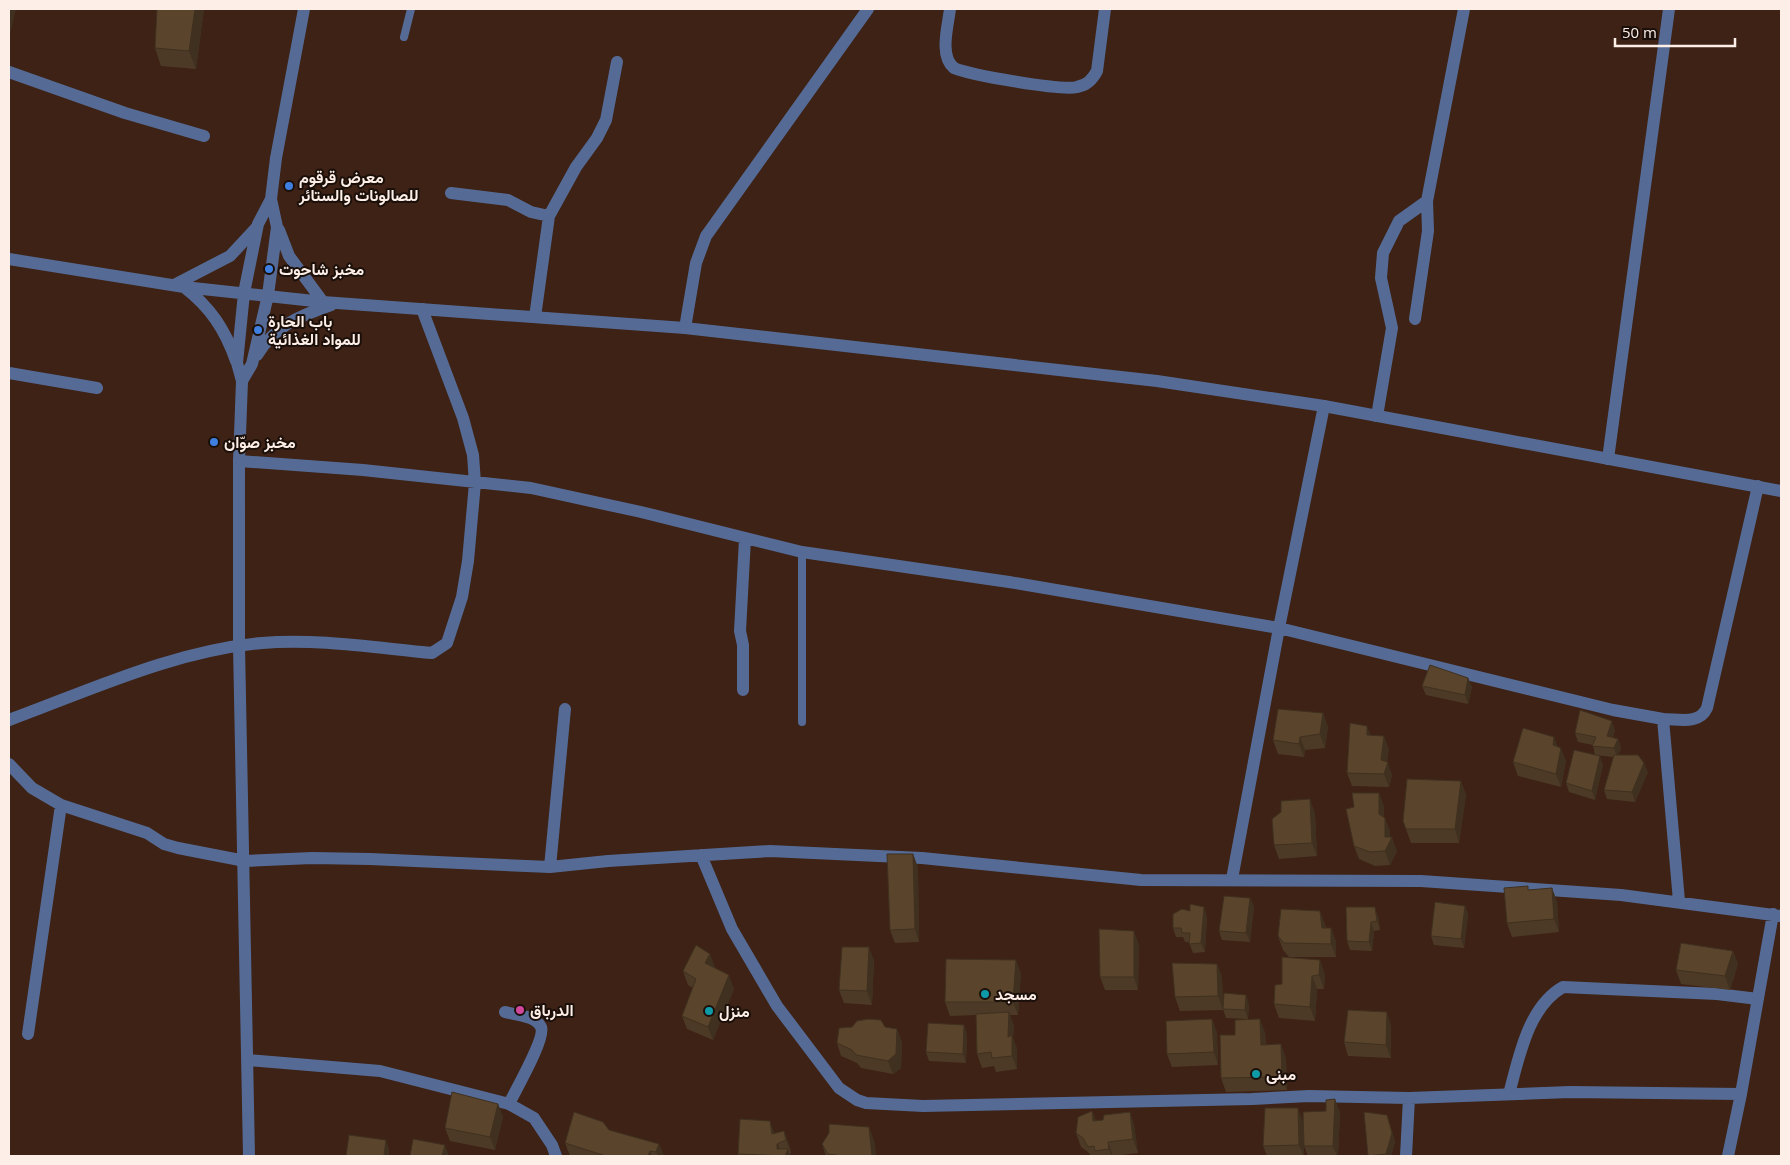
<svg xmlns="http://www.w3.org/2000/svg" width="1790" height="1165" font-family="'Open Sans',Vazirmatn,sans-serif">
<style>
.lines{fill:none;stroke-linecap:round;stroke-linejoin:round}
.service{stroke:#556b96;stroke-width:8}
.minor{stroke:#556b96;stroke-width:12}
.tertiary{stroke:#556b96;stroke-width:12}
.wall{fill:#4d3a26}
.shaded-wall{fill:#3f301f}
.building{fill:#5a442c;stroke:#3f301f}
.shop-dot{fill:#3f7fe0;stroke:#1b0f0a;stroke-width:2}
.culture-dot{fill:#0f9aa8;stroke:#1b0f0a;stroke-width:2}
.hotel-dot{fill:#d1479c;stroke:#1b0f0a;stroke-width:2}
.labels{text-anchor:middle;stroke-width:4;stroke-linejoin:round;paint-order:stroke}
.poi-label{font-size:16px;font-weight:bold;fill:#fdeee7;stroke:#1b0f0a;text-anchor:start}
</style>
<rect width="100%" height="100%" fill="#3d2215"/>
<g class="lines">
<path class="service" d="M 404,37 L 411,9
M 802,552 L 802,722"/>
<path class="minor" d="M 950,9 C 948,26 939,56 954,68 C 970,75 1062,91 1077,87 C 1087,85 1092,80 1097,71 L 1105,9
M 9,72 L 125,113 L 204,136
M 451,193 L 508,200 L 531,212 L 549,216
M 535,317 L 549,216 L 576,167 L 597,138 L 606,120 L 617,62
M 1415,319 L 1428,231 L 1427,201
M 685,328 L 696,263 L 706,236 L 868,9
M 9,373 L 97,388
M 1377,416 L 1392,328 L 1381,278 L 1383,253 L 1399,221 L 1427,201 L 1464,9
M 1608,459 L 1669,9
M 239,461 L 363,470 L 531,488 L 641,512 L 802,552 L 1009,582 L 1279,628 L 1613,710 L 1663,719 L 1679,901
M 743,690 L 743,645 L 740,631 L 745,539
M 1663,719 C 1679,719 1699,725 1707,708 L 1758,486
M 9,720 C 91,690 173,651 262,643 C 316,638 377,648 432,653 L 447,643 L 462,597 L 468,561 L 475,483 L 473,455 L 463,418 L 422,309
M 9,764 L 32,788 L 61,805 L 147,833 L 164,844 L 178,848 L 245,861 L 312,858 L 370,859 L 550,867 L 608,861 L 770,851 L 922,858 L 1141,880 L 1421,881 L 1621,895 L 1781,916
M 701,855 L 732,929 L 777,1006 L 839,1088 L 857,1100 L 866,1103 L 923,1106 L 1252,1099 L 1309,1096 L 1409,1098 L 1570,1092 L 1741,1094
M 550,867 L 565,709
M 1232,879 L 1279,628 L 1324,406
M 505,1012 C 516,1015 536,1016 541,1027 C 546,1038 515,1091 509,1104
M 28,1034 L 61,805
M 248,1060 L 380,1071 L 509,1104 L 534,1118 L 552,1145 L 556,1156
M 1509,1094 C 1519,1057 1528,1007 1563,987 L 1717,994 L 1758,999
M 1406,1156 L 1409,1098
M 1728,1156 L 1741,1094 L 1773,914"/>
<path class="tertiary" d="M 279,230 L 289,256 L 323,302
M 9,259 L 184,287 L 323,302 L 685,328 L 1157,381 L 1324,406 L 1781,491
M 174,285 L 230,256 L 256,228
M 184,287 C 210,307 225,329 236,361
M 257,355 C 275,326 299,316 331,305
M 242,381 L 252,364 L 268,295 L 277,227 L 271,199
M 249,1156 L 239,646 L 239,461 L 242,381 L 237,363 L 244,293 L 258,224 L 271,199 L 276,158 L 304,9"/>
</g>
<path class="wall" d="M 157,9 L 204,9 L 196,69 L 161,66 L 155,48 Z
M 1468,678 L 1472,687 L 1468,704 L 1426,695 L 1422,686 Z
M 1323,713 L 1328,727 L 1325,748 L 1305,750 L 1304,757 L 1278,754 L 1273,740 Z
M 1615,730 L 1613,737 L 1618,739 L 1621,748 L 1618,755 L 1648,772 L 1635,802 L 1607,799 L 1604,790 L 1613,757 L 1596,755 L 1603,765 L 1595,800 L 1569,792 L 1566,783 L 1595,755 L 1593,745 L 1578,742 L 1575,733 Z
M 1558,747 L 1566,761 L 1561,787 L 1518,776 L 1513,762 Z
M 1389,749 L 1387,762 L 1392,775 L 1389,787 L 1352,786 L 1347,773 Z
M 1461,781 L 1466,795 L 1459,843 L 1411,843 L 1403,821 Z
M 1384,806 L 1384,817 L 1390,831 L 1390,837 L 1397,851 L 1390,865 L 1375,866 L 1359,859 L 1354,846 Z
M 1315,813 L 1317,856 L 1279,859 L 1274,845 Z
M 913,854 L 918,868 L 919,942 L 895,943 L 890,930 Z
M 1530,889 L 1557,901 L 1559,932 L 1512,937 L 1507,923 Z
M 1250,898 L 1254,907 L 1250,942 L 1222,940 L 1219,931 Z
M 1465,906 L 1468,915 L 1464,948 L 1434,945 L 1431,936 Z
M 1346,907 L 1378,916 L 1380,930 L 1374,931 L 1372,951 L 1350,950 L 1347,941 Z
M 1207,916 L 1205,952 L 1193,953 L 1189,942 L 1185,942 L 1183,937 L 1176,937 L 1173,928 Z
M 1325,924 L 1326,928 L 1331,928 L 1336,942 L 1336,957 L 1289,957 L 1283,950 L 1278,936 Z
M 1139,945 L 1138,990 L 1105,990 L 1100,977 Z
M 1733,951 L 1738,964 L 1730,990 L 1681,984 L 1676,970 Z
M 1282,957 L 1325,974 L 1324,989 L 1317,989 L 1315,1021 L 1279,1018 L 1274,1004 L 1282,984 Z
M 874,960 L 872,1005 L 844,1003 L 839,990 Z
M 1217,964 L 1222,977 L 1223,1008 L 1249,1004 L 1248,1019 L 1226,1018 L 1223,1009 L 1223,1010 L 1180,1011 L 1175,997 Z
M 715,967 L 715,968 L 734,989 L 713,1040 L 687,1029 L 682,1016 L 693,988 L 688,985 L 683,971 Z
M 1021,973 L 1018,1015 L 1010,1015 L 1014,1026 L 1013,1038 L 1017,1049 L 1017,1069 L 996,1072 L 994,1066 L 982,1068 L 977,1054 L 976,1015 L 950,1016 L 945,1002 Z
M 1212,1019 L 1217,1033 L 1218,1065 L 1172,1067 L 1167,1054 Z
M 1391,1025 L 1391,1058 L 1348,1056 L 1344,1042 Z
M 885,1027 L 897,1029 L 902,1043 L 901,1068 L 893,1074 L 861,1068 L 857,1063 L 841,1056 L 837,1043 Z
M 1265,1032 L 1266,1045 L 1286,1058 L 1287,1090 L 1226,1092 L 1221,1078 L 1235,1035 Z
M 967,1034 L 966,1063 L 929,1061 L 926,1052 Z
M 498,1104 L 503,1117 L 495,1150 L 450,1141 L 445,1128 Z
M 1092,1111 L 1096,1121 L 1103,1120 L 1130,1112 L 1134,1125 L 1138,1153 L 1113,1156 L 1091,1156 L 1088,1152 L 1081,1147 L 1076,1133 Z
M 1340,1112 L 1338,1156 L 1308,1156 L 1304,1146 L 1303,1129 L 1304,1156 L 1267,1156 L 1263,1146 L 1303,1121 Z
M 1390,1124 L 1395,1142 L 1391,1156 L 1369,1156 Z
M 609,1130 L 659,1144 L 664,1156 L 570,1156 L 565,1143 Z
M 784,1131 L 789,1145 L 791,1153 L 790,1154 L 790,1156 L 739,1156 L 738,1154 L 774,1134 Z
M 874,1140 L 876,1156 L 826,1156 L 822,1144 Z"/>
<path class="shaded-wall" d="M 9,9 L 16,9 L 9,39 Z
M 195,9 L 204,9 L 196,69 L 189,51 Z
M 1468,678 L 1472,687 L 1468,704 L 1465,695 Z
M 1323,713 L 1328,727 L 1325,748 L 1320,734 Z
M 1612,721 L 1615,730 L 1610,745 L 1607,736 Z
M 1367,726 L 1372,739 L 1367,735 Z
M 1384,736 L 1389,749 L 1387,762 L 1388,762 L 1392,775 L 1389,787 L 1384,774 L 1381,760 Z
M 1300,737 L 1305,750 L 1304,757 L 1299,744 Z
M 1554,737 L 1559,750 L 1553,745 Z
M 1618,739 L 1621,748 L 1617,757 L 1614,748 Z
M 1561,748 L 1566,761 L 1561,787 L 1556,774 Z
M 1600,756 L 1603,765 L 1595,800 L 1592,791 Z
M 1644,763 L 1648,772 L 1635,802 L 1632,792 Z
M 1461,781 L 1466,795 L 1459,843 L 1455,829 Z
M 1379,793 L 1384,806 L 1384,828 L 1379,814 Z
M 1310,799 L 1315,813 L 1317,856 L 1312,843 Z
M 1385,818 L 1390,831 L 1390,841 L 1392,837 L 1397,851 L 1390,865 L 1385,851 Z
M 913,854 L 918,868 L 919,942 L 915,929 Z
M 1552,888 L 1557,901 L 1559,932 L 1554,919 Z
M 1250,898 L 1254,907 L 1250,942 L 1246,933 Z
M 1465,906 L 1468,915 L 1464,948 L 1461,939 Z
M 1204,907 L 1207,916 L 1205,952 L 1201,943 Z
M 1375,907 L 1378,916 L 1380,930 L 1377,921 Z
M 1320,911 L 1325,924 L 1327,941 L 1322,928 Z
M 1371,922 L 1374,931 L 1372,951 L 1369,942 Z
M 1331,928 L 1336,942 L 1336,957 L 1331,944 Z
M 1134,931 L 1139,945 L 1138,990 L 1134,977 Z
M 869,947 L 874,960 L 872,1005 L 867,991 Z
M 1733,951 L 1738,964 L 1730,990 L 1725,976 Z
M 710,954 L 715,967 L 710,977 L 705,963 Z
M 1016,960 L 1021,973 L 1018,1015 L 1013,1002 Z
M 1320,960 L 1325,974 L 1324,989 L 1319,975 Z
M 1217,964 L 1222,977 L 1223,1010 L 1218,996 Z
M 729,975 L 734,989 L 713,1040 L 708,1027 Z
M 1312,976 L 1317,989 L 1315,1021 L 1310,1007 Z
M 1246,995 L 1249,1004 L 1248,1019 L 1245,1010 Z
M 1009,1012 L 1014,1026 L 1013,1038 L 1017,1049 L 1017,1069 L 1012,1056 L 1008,1037 Z
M 1387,1012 L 1391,1025 L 1391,1058 L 1386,1045 Z
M 1212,1019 L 1217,1033 L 1218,1065 L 1214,1052 Z
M 1260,1019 L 1265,1032 L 1266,1059 L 1261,1045 Z
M 964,1025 L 967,1034 L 966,1063 L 963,1054 Z
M 897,1029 L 902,1043 L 901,1068 L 893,1074 L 888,1061 Z
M 1281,1044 L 1286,1058 L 1287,1090 L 1282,1077 Z
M 1335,1099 L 1340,1112 L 1338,1156 L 1337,1156 L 1333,1146 Z
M 498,1104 L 503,1117 L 495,1150 L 490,1137 Z
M 1298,1108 L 1303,1122 L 1304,1156 L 1299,1145 Z
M 1092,1111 L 1097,1124 L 1093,1121 Z
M 1130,1112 L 1134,1125 L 1138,1153 L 1133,1139 Z
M 1387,1115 L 1395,1142 L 1391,1156 L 1386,1156 L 1386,1154 Z
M 770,1121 L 775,1134 L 782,1156 L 780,1156 L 772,1134 Z
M 869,1127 L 874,1140 L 876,1156 L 872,1156 Z
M 784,1131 L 789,1145 L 791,1153 L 786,1140 Z
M 386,1140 L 389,1149 L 389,1156 L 384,1156 Z
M 1108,1142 L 1113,1156 L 1112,1156 L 1109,1149 Z
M 659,1144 L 664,1156 L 658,1156 L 656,1152 Z
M 445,1145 L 449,1156 L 442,1156 Z
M 788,1149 L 790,1156 L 785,1156 Z
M 650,1151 L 652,1156 L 648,1156 Z"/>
<path class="building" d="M 157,9 L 195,9 L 189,51 L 155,48 Z
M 1430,665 L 1468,678 L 1465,695 L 1422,686 Z
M 1278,709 L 1323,713 L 1320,734 L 1300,737 L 1299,744 L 1273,740 Z
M 1580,710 L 1612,721 L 1607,736 L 1618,739 L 1614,748 L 1592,746 L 1596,737 L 1575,733 Z
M 1350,723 L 1367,726 L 1367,735 L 1384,736 L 1381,760 L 1388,762 L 1384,774 L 1347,773 Z
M 1523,728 L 1554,737 L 1553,745 L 1561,748 L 1556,774 L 1513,762 Z
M 1574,750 L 1600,756 L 1592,791 L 1566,783 Z
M 1614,755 L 1638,755 L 1644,763 L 1632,792 L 1604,790 Z
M 1407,779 L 1461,781 L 1455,829 L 1406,829 L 1403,821 Z
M 1352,793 L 1379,793 L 1379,814 L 1385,818 L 1385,837 L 1392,837 L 1385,851 L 1370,852 L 1354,846 L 1346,809 L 1354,807 Z
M 1310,799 L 1312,843 L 1274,845 L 1272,819 L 1281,812 L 1281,801 Z
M 887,854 L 913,854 L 915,929 L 890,930 Z
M 1528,886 L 1528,890 L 1552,888 L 1554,919 L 1507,923 L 1504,888 Z
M 1224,896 L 1250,898 L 1246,933 L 1219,931 Z
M 1435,902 L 1465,906 L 1461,939 L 1431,936 Z
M 1190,904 L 1204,907 L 1201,943 L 1189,944 L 1190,933 L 1182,933 L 1181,928 L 1173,928 L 1173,914 L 1182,909 L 1190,911 Z
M 1346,907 L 1375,907 L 1377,921 L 1371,922 L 1369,942 L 1347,941 Z
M 1281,909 L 1320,911 L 1322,928 L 1331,928 L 1331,944 L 1284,943 L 1278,936 Z
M 1099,929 L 1134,931 L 1134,977 L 1100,977 Z
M 1681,943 L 1733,951 L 1725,976 L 1676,970 Z
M 696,945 L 710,954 L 705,963 L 729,975 L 708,1027 L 682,1016 L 696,979 L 683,971 Z
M 842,947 L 869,947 L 867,991 L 839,990 Z
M 1282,957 L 1320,960 L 1319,975 L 1312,976 L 1310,1007 L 1274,1004 L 1275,985 L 1282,984 Z
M 946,959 L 1016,960 L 1013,1002 L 945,1002 Z
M 1172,963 L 1217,964 L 1218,996 L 1175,997 Z
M 1224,993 L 1246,995 L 1245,1010 L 1223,1009 Z
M 1348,1010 L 1387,1012 L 1386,1045 L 1344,1042 Z
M 1009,1012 L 1008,1037 L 1012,1035 L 1012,1056 L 992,1058 L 991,1052 L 977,1054 L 976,1014 Z
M 868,1019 L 881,1020 L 885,1027 L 897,1029 L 896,1054 L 888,1061 L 856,1055 L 852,1050 L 837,1043 L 839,1028 L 852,1027 L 857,1021 Z
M 1212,1019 L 1214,1052 L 1167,1054 L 1166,1021 Z
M 1260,1019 L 1261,1045 L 1281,1044 L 1282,1077 L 1221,1078 L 1220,1035 L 1235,1035 L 1235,1020 Z
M 928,1023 L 964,1025 L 963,1054 L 926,1052 Z
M 452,1092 L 498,1104 L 490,1137 L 445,1128 Z
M 1335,1099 L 1333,1146 L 1304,1146 L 1303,1112 L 1326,1111 L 1326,1100 Z
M 1265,1108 L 1298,1108 L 1299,1145 L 1263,1146 Z
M 1092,1111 L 1093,1121 L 1103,1120 L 1104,1115 L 1130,1112 L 1133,1139 L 1108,1142 L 1109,1149 L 1095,1151 L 1094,1146 L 1088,1147 L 1083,1138 L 1076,1133 L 1078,1117 Z
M 574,1112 L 603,1122 L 609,1130 L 659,1144 L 656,1152 L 650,1151 L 648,1156 L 606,1156 L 565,1143 Z
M 1364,1112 L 1387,1115 L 1392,1133 L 1386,1154 L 1368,1156 Z
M 740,1119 L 770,1121 L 772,1134 L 784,1131 L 786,1140 L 777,1144 L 777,1149 L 788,1149 L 785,1156 L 738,1154 Z
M 829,1124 L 869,1127 L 872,1156 L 842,1156 L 828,1154 L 822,1144 L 829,1133 Z
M 349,1135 L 386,1140 L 384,1156 L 346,1156 Z
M 413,1139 L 445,1145 L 442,1156 L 410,1156 Z"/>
<g class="shop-dot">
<circle cx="289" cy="186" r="5"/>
<circle cx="269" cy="269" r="5"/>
<circle cx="258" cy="330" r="5"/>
<circle cx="214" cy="442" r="5"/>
</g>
<g class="culture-dot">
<circle cx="985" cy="994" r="5"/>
<circle cx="709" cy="1011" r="5"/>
<circle cx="1256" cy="1074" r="5"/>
</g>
<circle class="hotel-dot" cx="520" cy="1010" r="5"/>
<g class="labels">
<g class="poi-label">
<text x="299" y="183">معرض قرقوم<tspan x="299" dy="18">للصالونات والستائر</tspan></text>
<text x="279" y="275">مخبز شاحوت</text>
<text x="268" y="327">باب الحارة<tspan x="268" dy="18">للمواد الغذائية</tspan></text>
<text x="224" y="448">مخبز صوّان</text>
<text x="995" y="1000">مسجد</text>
<text x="530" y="1016">الدرباق</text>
<text x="719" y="1017">منزل</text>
<text x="1266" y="1080">مبنى</text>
</g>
</g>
<rect width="1790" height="1165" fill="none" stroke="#fdeee7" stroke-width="20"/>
<path d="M1615 38v8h120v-8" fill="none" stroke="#fdeee7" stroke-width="2.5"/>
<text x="1622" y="38" font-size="15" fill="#fdeee7" stroke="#1b0f0a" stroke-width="4" paint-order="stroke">50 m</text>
</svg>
